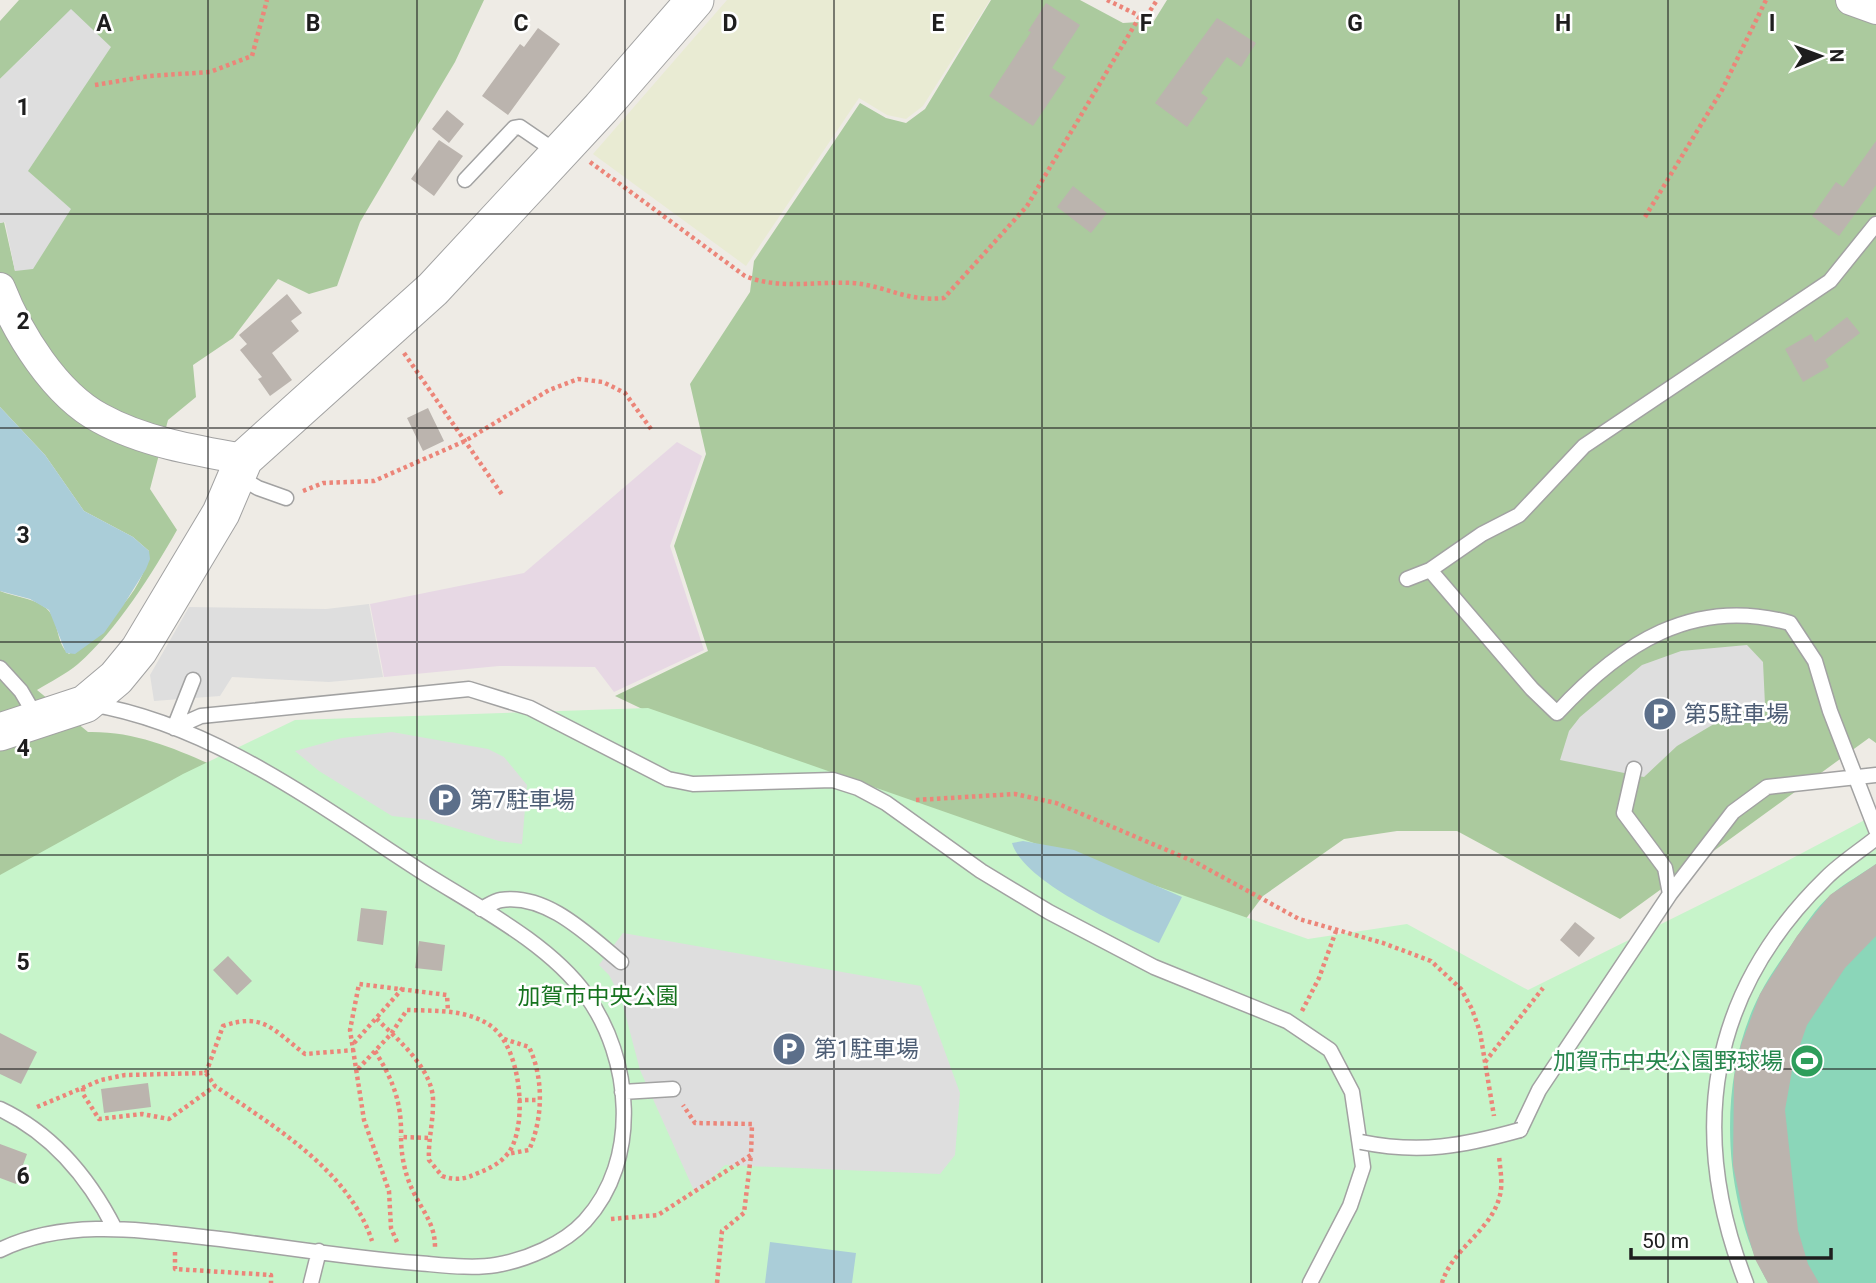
<svg xmlns="http://www.w3.org/2000/svg" width="1876" height="1283" font-family="Roboto,'Noto Sans JP',sans-serif">
<style>
.industrial{fill:#e7d8e4}
.farmland{fill:#e9ebd3}
.forest{fill:#abca9e}
.park{fill:#c7f4ca}
.pitch{fill:#8bd6b9}
.parking{fill:#dedede}
.water{fill:#aacdd8}
.building{fill:#bbb4ae}
.lines{fill:none;stroke-linecap:round;stroke-linejoin:round}
.service-casing{stroke:#a2a2a2;stroke-width:17}
.minor-casing{stroke:#a2a2a2;stroke-width:32}
.tertiary-casing{stroke:#a2a2a2;stroke-width:39}
.path{stroke:#ec8579;stroke-width:4.5;stroke-dasharray:3.5 3.5;stroke-linecap:butt}
.service{stroke:#fff;stroke-width:14}
.minor{stroke:#fff;stroke-width:30}
.tertiary{stroke:#fff;stroke-width:37}
.service-bridge-casing{stroke:#a2a2a2;stroke-width:17;stroke-linecap:butt}
.service-bridge{stroke:#fff;stroke-width:14}
.grid{fill:none;stroke:#1e1e1e;stroke-width:2;stroke-opacity:0.55}
.labels{text-anchor:middle;stroke-width:5;stroke-linejoin:round;paint-order:stroke}
.service-label{font-size:23px;fill:#4e5e75;stroke:#fff;text-anchor:start}
.park-label{font-size:23px;fill:#16731e;stroke:#fff}
.leisure-label{font-size:23px;fill:#27864d;stroke:#fff;text-anchor:end}
.grid-label{font-size:23px;text-anchor:middle;font-weight:bold;fill:#1e1e1e;stroke:#fff;stroke-width:5;stroke-linejoin:round;paint-order:stroke}
</style>
<rect width="100%" height="100%" fill="#eeebe5"/>
<path class="industrial" d="M 677,442 L 702,456 L 670,546 L 704,650 L 614,692 L 595,667 L 499,666 L 384,677 L 370,604 L 524,573 Z"/>
<path class="farmland" d="M 727,0 L 990,0 L 923,106 L 906,119 L 887,115 L 859,98 L 746,266 L 593,154 Z"/>
<path class="forest" d="M 19,0 L 484,0 L 455,62 L 360,222 L 337,286 L 309,294 L 278,279 L 233,338 L 193,365 L 196,397 L 168,420 L 150,489 L 177,530 C 152,574 117,630 78,664 C 66,674 50,682 37,690 L 88,732 C 136,731 176,749 219,768 L 0,1025 L 0,591 C 14,597 30,597 43,606 C 61,617 54,642 69,654 C 102,627 143,596 149,551 L 133,537 L 84,511 L 45,455 L 0,407 L 0,223 L 4,222 L 15,271 L 27,172 L 71,10 L 0,79 L 0,21 Z
M 991,0 L 1080,0 L 1123,23 L 1154,21 L 1167,0 L 1876,0 L 1876,743 L 1869,738 L 1620,919 L 1457,831 L 1397,831 L 1344,839 L 1263,896 L 1221,952 L 699,736 L 615,696 L 708,651 L 674,546 L 706,454 L 690,384 L 750,292 L 754,261 L 860,103 L 886,118 L 906,123 L 925,109 Z"/>
<path class="park" d="M 648,708 L 1308,939 L 1407,924 L 1528,990 L 1766,872 L 1876,814 L 1876,1283 L 0,1283 L 0,875 L 183,774 L 295,720 Z"/>
<path class="pitch" d="M 1876,864 L 1876,1283 L 1768,1283 C 1722,1201 1716,1078 1760,994 C 1769,976 1781,960 1792,944 C 1803,928 1816,907 1832,894 C 1845,883 1862,874 1876,864 Z"/>
<path class="parking" d="M 71,9 L 111,47 L 28,171 L 71,209 L 33,269 L 15,271 L 5,222 L 0,223 L 0,79 Z
M 369,604 L 383,677 L 329,682 L 232,677 L 220,696 L 154,701 L 150,675 L 189,607 L 326,609 Z
M 1747,645 L 1763,662 L 1765,705 L 1724,718 L 1677,746 L 1644,777 L 1560,760 L 1569,731 L 1580,717 L 1642,665 L 1681,651 Z
M 392,732 L 488,749 L 504,757 L 527,785 L 522,844 L 499,841 L 428,820 L 392,816 L 319,771 L 295,751 L 342,738 Z
M 623,933 L 921,986 L 960,1093 L 955,1155 L 940,1174 L 725,1165 L 695,1193 L 640,1070 L 621,998 L 609,975 L 599,965 Z"/>
<path class="water" d="M 0,407 L 45,455 L 84,511 L 133,537 L 149,551 L 150,559 L 146,569 L 123,606 L 104,633 L 75,654 L 66,653 L 49,610 L 30,599 L 0,591 Z
M 1023,841 L 1074,850 L 1182,897 L 1159,943 C 1123,926 1023,882 1012,843 Z
M 770,1242 L 856,1253 L 852,1283 L 765,1283 Z"/>
<path class="building" d="M 1046,3 L 1080,25 L 1052,68 L 1066,77 L 1033,126 L 989,96 L 1031,32 L 1028,31 Z
M 1217,18 L 1256,43 L 1241,67 L 1227,57 L 1201,93 L 1208,98 L 1187,127 L 1155,103 Z
M 538,28 L 560,44 L 508,115 L 482,96 L 520,44 L 524,47 Z
M 447,110 L 464,124 L 449,143 L 432,129 Z
M 439,140 L 463,156 L 434,196 L 411,179 Z
M 1876,141 L 1876,185 L 1839,236 L 1812,216 L 1836,182 L 1843,187 Z
M 1073,186 L 1107,213 L 1091,233 L 1057,207 Z
M 287,294 L 302,313 L 291,321 L 299,331 L 272,353 L 292,380 L 270,396 L 258,379 L 262,377 L 240,350 L 247,344 L 239,335 Z
M 1847,317 L 1860,333 L 1825,360 L 1829,367 L 1803,382 L 1785,349 L 1811,334 L 1815,342 Z
M 428,408 L 444,441 L 423,451 L 407,418 Z
M 1876,864 L 1876,936 L 1845,968 L 1807,1025 L 1793,1065 L 1785,1110 L 1798,1230 L 1808,1264 L 1819,1283 L 1768,1283 L 1755,1259 L 1746,1228 L 1733,1165 L 1734,1077 L 1741,1045 L 1760,994 L 1797,936 L 1830,895 Z
M 361,908 L 387,911 L 383,945 L 357,941 Z
M 1575,922 L 1595,938 L 1579,957 L 1560,940 Z
M 419,941 L 445,945 L 442,971 L 415,968 Z
M 228,956 L 252,981 L 237,995 L 213,970 Z
M 0,1033 L 37,1052 L 21,1084 L 0,1074 Z
M 148,1083 L 151,1107 L 104,1113 L 101,1089 Z
M 0,1144 L 27,1154 L 16,1184 L 0,1178 Z"/>
<g class="lines">
<defs>
<path id="service" d="M 465,180 L 514,128 L 520,127 L 558,153
M 239,477 L 258,488 L 286,498
M 1430,570 L 1532,689 L 1557,713 C 1621,644 1693,596 1790,623 L 1815,661 L 1830,711 L 1876,830
M 1407,579 L 1430,570 L 1482,534 L 1519,515 L 1584,446 L 1830,281 L 1876,224
M 0,668 L 21,691 L 38,720
M 193,680 L 174,728 L 201,716 L 469,689 L 530,708 L 668,779 L 693,784 L 833,780 L 858,788 L 886,803 L 981,871 L 1049,912 L 1154,967 L 1287,1021 L 1330,1050 L 1352,1092 L 1363,1167 L 1350,1206 L 1310,1283
M 1634,769 L 1624,813 L 1665,868 L 1670,894
M 481,909 C 487,906 495,901 501,900 C 547,893 589,936 621,962
M 622,1092 L 673,1089
M 0,1109 C 53,1134 89,1178 115,1229
M 1520,1130 L 1539,1090 L 1670,894 L 1733,812 L 1767,787 L 1876,775
M 0,1250 C 66,1218 141,1230 211,1238 C 280,1246 348,1258 417,1263 C 442,1265 472,1269 496,1265 C 526,1260 564,1244 585,1221 C 641,1160 632,1058 586,995 C 551,945 478,907 427,875 C 324,809 214,724 90,704
M 311,1283 L 319,1251
M 1746,1283 C 1687,1132 1708,993 1826,878 C 1841,863 1860,851 1876,838"/>
<path id="minor" d="M 1851,0 L 1876,9
M 0,288 C 18,334 55,394 100,418 C 143,442 197,451 244,459"/>
<path id="tertiary" d="M 0,732 L 85,704 L 116,678 L 139,650 L 221,513 L 244,459 L 433,289 L 601,108 L 695,0"/>
</defs>
<use href="#service" class="service-casing"/>
<use href="#minor" class="minor-casing"/>
<use href="#tertiary" class="tertiary-casing"/>
<path class="path" d="M 1107,0 L 1140,16 L 1148,14 L 1157,0
M 95,85 L 149,76 L 210,72 L 252,56 L 267,0
M 590,162 L 745,276 C 779,290 817,281 853,283 C 887,286 906,302 944,298 L 1027,206 L 1140,16
M 1645,217 L 1722,90 L 1766,0
M 404,353 L 503,496
M 303,491 L 323,483 L 374,481 L 465,441 L 549,390 L 578,379 L 603,382 L 625,393 L 651,429
M 916,800 L 1015,794 L 1056,803 L 1195,862 L 1299,919 L 1383,943 L 1431,961 L 1461,989 L 1472,1009 L 1480,1032 L 1494,1116
M 1302,1011 L 1319,978 L 1336,931
M 504,1039 L 529,1047 C 544,1078 543,1119 529,1150 L 507,1154
M 354,1043 L 403,988
M 375,1051 C 393,1080 402,1103 401,1137
M 1485,1062 L 1543,988
M 358,1069 L 391,1034 L 407,1010 C 435,1011 467,1009 491,1026 C 520,1047 527,1116 512,1147 C 505,1161 491,1168 478,1173 C 465,1179 456,1181 442,1176 L 429,1160 C 428,1141 433,1123 433,1104 C 435,1070 398,1040 376,1018
M 206,1073 L 215,1086
M 83,1088 L 83,1094 L 99,1119 L 142,1114 L 169,1119 L 215,1086 C 273,1126 349,1170 372,1241
M 518,1100 L 539,1100
M 37,1107 L 101,1080 L 125,1075 L 206,1073 L 223,1026 C 264,1012 273,1030 305,1054 L 355,1050
M 428,1138 L 401,1137 C 401,1155 405,1175 413,1191 C 423,1212 435,1224 435,1247
M 611,1219 L 658,1215 L 751,1155 L 752,1124 L 695,1123 L 683,1105
M 397,1242 L 391,1228 L 389,1191 L 364,1120 L 350,1030 L 359,984 L 447,995 L 448,1011
M 175,1252 L 175,1269 L 271,1275 L 271,1283
M 717,1283 L 722,1231 L 744,1213 L 751,1155
M 1442,1283 C 1452,1248 1492,1231 1500,1195 C 1503,1183 1500,1168 1499,1156"/>
<use href="#service" class="service"/>
<use href="#minor" class="minor"/>
<use href="#tertiary" class="tertiary"/>
<defs>
<path id="service-bridge" d="M 1361,1142 C 1420,1154 1463,1146 1520,1130"/>
</defs>
<use href="#service-bridge" class="service-bridge-casing"/>
<use href="#service-bridge" class="service-bridge"/>
</g>
<path class="grid" d="M 208,0 L 208,1283M 417,0 L 417,1283M 625,0 L 625,1283M 834,0 L 834,1283M 1042,0 L 1042,1283M 1251,0 L 1251,1283M 1459,0 L 1459,1283M 1668,0 L 1668,1283M 0,214 L 1876,214M 0,428 L 1876,428M 0,642 L 1876,642M 0,855 L 1876,855M 0,1069 L 1876,1069"/>
<defs>
<symbol id="parking-disc" viewBox="-11 -11 22 22"><circle r="9.5" fill="#5c6f8a" stroke="#fff"/><path d="M-3.5-5.5H1a3.5 3.5 0 0 1 0 7H-1V5.5H-3.5ZM-1-3.4V-.6H.8a1.4 1.4 0 0 0 0-2.8Z" fill="#fff"/></symbol>
<symbol id="stadium-disc" viewBox="-11 -11 22 22"><circle r="9.5" fill="#2e9e5b" stroke="#fff"/><path d="M0-5a6.5 5 0 1 0 0 10a6.5 5 0 1 0 0-10ZM-3.5-1.8h7v3.6h-7Z" fill="#fff"/></symbol>
</defs>
<g fill-rule="evenodd">
<use href="#parking-disc" x="1641" y="695" width="38" height="38"/>
<use href="#parking-disc" x="426" y="781" width="38" height="38"/>
<use href="#parking-disc" x="770" y="1030" width="38" height="38"/>
<use href="#stadium-disc" x="1788" y="1042" width="38" height="38"/>
</g>
<g class="labels">
<g class="service-label">
<text x="1684" y="722">第5駐車場</text>
<text x="470" y="808">第7駐車場</text>
<text x="814" y="1057">第1駐車場</text>
</g>
<g class="park-label">
<text x="598" y="1004">加賀市中央公園</text>
</g>
<g class="leisure-label">
<text x="1783" y="1069">加賀市中央公園野球場</text>
</g>
</g>
<g class="grid-label">
<text x="104" y="31">A</text>
<text x="313" y="31">B</text>
<text x="521" y="31">C</text>
<text x="730" y="31">D</text>
<text x="938" y="31">E</text>
<text x="1146" y="31">F</text>
<text x="1355" y="31">G</text>
<text x="1563" y="31">H</text>
<text x="1772" y="31">I</text>
<text x="23" y="115">1</text>
<text x="23" y="329">2</text>
<text x="23" y="543">3</text>
<text x="23" y="756">4</text>
<text x="23" y="970">5</text>
<text x="23" y="1184">6</text>
</g>
<g transform="translate(1820 56) rotate(89)" stroke="#ffffff" stroke-width="5" paint-order="stroke">
<path d="M0-5L12 26L0 18L-12 26Z" fill="#1e1e1e"/>
<text y="-10" font-size="19" font-weight="bold" text-anchor="middle" fill="#1e1e1e">N</text>
</g>
<path d="M1631 1248v10h200v-10" fill="none" stroke="#1e1e1e" stroke-width="3.5"/>
<text x="1642" y="1248" font-size="21" fill="#1e1e1e" stroke="#ffffff" stroke-width="5" paint-order="stroke">50 m</text>
</svg>
